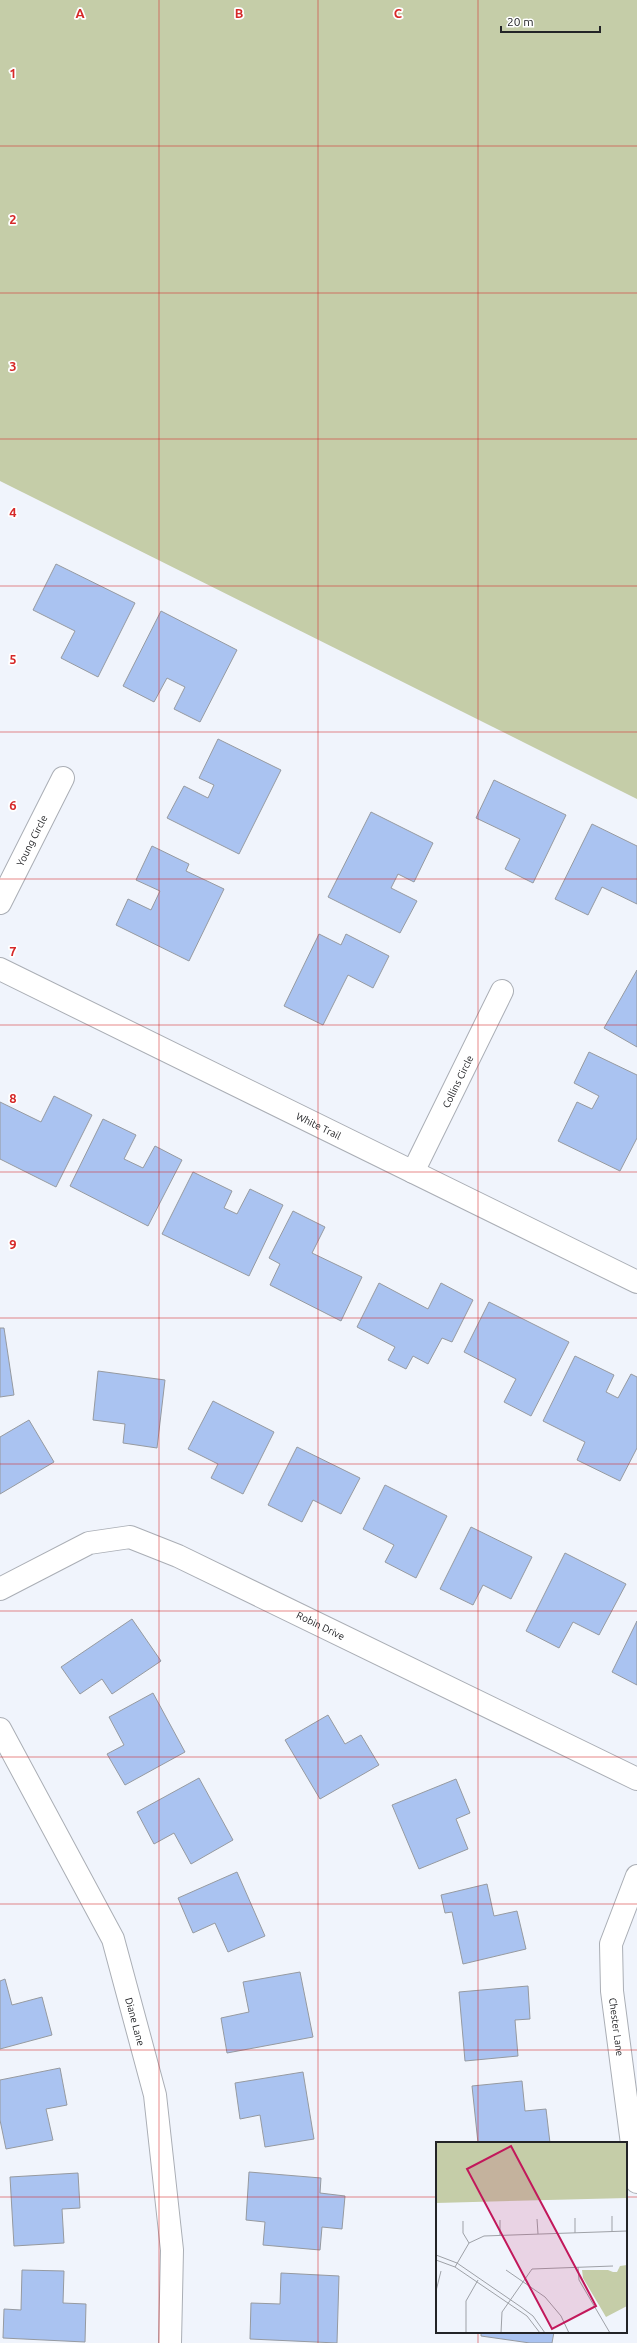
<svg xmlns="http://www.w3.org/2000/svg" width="637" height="2343" font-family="Ubuntu,sans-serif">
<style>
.green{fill:#c5cda8}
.building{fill:#aac3f1;stroke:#969aa0}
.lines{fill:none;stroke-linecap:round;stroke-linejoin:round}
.street-casing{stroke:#aaaeb5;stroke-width:24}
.street{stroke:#fff;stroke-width:22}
.grid{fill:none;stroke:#d62828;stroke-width:1;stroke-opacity:0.55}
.labels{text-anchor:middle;stroke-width:3.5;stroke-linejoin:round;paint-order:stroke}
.street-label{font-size:10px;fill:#232427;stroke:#fff}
.inset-road{fill:none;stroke:#9ea1a7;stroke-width:1}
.view{fill:#c2185b;fill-opacity:0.15;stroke:#c2185b;stroke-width:2}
.inset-edge{fill:none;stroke:#232427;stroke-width:2}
.grid-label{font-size:13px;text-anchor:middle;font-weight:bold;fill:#d62828;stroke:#fff;stroke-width:3.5;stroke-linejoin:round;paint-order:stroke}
</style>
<rect width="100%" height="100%" fill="#f0f4fc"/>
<path class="green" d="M 0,0 L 637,0 L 637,799 L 0,481 Z"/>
<path class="building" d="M 56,564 L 135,603 L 98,677 L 61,658 L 75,631 L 33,610 Z
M 161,611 L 237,650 L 200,722 L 174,709 L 185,687 L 167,678 L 154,702 L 123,686 Z
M 218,739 L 281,770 L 239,854 L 167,818 L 184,786 L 208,798 L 214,785 L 199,778 Z
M 494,780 L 566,815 L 533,883 L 505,869 L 520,839 L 476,818 Z
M 371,812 L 433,843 L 414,882 L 398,874 L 391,888 L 417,901 L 400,933 L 328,897 Z
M 592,824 L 637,846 L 637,904 L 602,887 L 588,915 L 555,899 Z
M 152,846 L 189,864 L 186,871 L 224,889 L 189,961 L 116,925 L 128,899 L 151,910 L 160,891 L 136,880 Z
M 319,934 L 341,945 L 346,934 L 389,956 L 373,988 L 348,975 L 323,1025 L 284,1006 Z
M 637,970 L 637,1047 L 604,1028 Z
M 589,1052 L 637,1075 L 637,1138 L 620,1171 L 558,1141 L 577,1102 L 592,1109 L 599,1096 L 574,1083 Z
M 54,1096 L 92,1115 L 56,1187 L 0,1159 L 0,1102 L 41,1122 Z
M 103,1119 L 136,1135 L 124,1159 L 143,1168 L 155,1146 L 182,1160 L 148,1226 L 70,1186 Z
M 193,1172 L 232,1191 L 224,1208 L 237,1214 L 250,1189 L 283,1205 L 249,1276 L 162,1234 Z
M 293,1211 L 325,1227 L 312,1253 L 362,1277 L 341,1321 L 270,1285 L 280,1264 L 269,1258 Z
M 379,1283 L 428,1309 L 441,1283 L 473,1300 L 452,1342 L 442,1338 L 428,1364 L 413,1356 L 406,1369 L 388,1360 L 395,1347 L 357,1327 Z
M 489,1302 L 569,1342 L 531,1416 L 504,1402 L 516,1379 L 464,1352 Z
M 0,1328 L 4,1328 L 14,1395 L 0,1397 Z
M 575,1356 L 614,1375 L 606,1392 L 618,1398 L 631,1374 L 637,1377 L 637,1448 L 620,1481 L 577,1460 L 585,1442 L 543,1421 Z
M 98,1371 L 165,1380 L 157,1448 L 123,1443 L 125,1424 L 93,1420 Z
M 213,1401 L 274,1432 L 243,1494 L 211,1478 L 218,1464 L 188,1449 Z
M 29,1420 L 54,1462 L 0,1494 L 0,1437 Z
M 297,1447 L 360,1478 L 341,1514 L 313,1500 L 302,1522 L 268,1505 Z
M 385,1485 L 447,1516 L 416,1578 L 385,1562 L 394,1545 L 363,1529 Z
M 471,1527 L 532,1557 L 511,1599 L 483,1585 L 473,1605 L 440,1589 Z
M 565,1553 L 626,1584 L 599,1635 L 573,1622 L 559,1648 L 526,1631 Z
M 132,1619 L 161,1661 L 112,1694 L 102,1679 L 80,1694 L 61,1667 Z
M 637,1621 L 637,1685 L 612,1672 Z
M 153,1693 L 185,1752 L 125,1785 L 107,1754 L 124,1745 L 109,1717 Z
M 328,1715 L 345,1744 L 361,1735 L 379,1765 L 320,1799 L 285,1740 Z
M 199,1778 L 233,1840 L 191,1864 L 174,1833 L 154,1844 L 137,1812 Z
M 456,1779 L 470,1813 L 456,1819 L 468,1849 L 419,1869 L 392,1805 Z
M 237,1872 L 265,1936 L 228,1952 L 215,1923 L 193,1933 L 178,1898 Z
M 487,1884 L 494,1916 L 517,1911 L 526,1949 L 463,1964 L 452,1912 L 445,1913 L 441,1895 Z
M 300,1972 L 313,2037 L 227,2053 L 221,2018 L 249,2012 L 243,1982 Z
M 5,1979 L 12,2005 L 42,1997 L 52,2035 L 0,2049 L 0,1981 Z
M 528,1986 L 530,2019 L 515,2020 L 518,2056 L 465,2061 L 459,1992 Z
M 60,2068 L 67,2105 L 46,2109 L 53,2140 L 6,2149 L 0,2120 L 0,2080 Z
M 303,2072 L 314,2139 L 265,2147 L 260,2115 L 240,2119 L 235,2083 Z
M 522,2081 L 525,2111 L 546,2109 L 550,2143 L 478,2143 L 472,2086 Z
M 249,2172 L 321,2178 L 320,2193 L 345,2196 L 342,2229 L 322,2227 L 320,2250 L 263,2245 L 265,2222 L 246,2220 Z
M 78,2173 L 80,2208 L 62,2209 L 64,2243 L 14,2246 L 10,2177 Z
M 22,2270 L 64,2271 L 63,2303 L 86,2304 L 85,2342 L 3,2338 L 4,2309 L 21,2310 Z
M 281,2273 L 339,2276 L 337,2343 L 250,2339 L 251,2303 L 280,2304 Z
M 481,2332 L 554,2332 L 552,2343 L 530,2343 L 481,2336 Z"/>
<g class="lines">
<defs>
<g id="street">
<path id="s1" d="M 0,903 L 63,778"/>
<path id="s2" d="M 0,969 L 637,1282"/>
<path id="s3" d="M 413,1172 L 502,991"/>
<path id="s4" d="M 0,1589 L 89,1543 L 130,1537 L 178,1556 L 637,1779"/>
<path id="s5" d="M 0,1729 L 113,1939 L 155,2095 L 172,2250 L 170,2343"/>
<path id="s6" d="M 637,1876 L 611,1944 L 612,1991 L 637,2182"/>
</g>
</defs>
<use href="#street" class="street-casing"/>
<use href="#street" class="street"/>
</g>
<path class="grid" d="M 159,0 L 159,2343M 318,0 L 318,2343M 478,0 L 478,2143M 0,146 L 637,146M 0,293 L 637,293M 0,439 L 637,439M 0,586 L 637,586M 0,732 L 637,732M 0,879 L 637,879M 0,1025 L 637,1025M 0,1172 L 637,1172M 0,1318 L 637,1318M 0,1464 L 637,1464M 0,1611 L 637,1611M 0,1757 L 637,1757M 0,1904 L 637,1904M 0,2050 L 637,2050M 0,2197 L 437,2197M 626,2197 L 637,2197M 478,2332 L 478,2343"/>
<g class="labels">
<g class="street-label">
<text dy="4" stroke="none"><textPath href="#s1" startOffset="70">Young Circle</textPath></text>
<text dy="4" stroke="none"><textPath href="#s3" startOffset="101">Collins Circle</textPath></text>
<text dy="4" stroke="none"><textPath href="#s2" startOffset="355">White Trail</textPath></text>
<text dy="4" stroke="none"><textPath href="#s4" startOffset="352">Robin Drive</textPath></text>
<text dy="4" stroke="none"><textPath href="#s5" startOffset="324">Diane Lane</textPath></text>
<text dy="4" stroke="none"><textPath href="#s6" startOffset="156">Chester Lane</textPath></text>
</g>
</g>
<g transform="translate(436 2142)">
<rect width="191" height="191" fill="#f0f4fc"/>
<path d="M 0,0 L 191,0 L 191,56 L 0,61 ZM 191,123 L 191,164 L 170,175 L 147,136 L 146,128 L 172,128 L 177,130 L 181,130 L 184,124 Z" fill="#c5cda8"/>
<path class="inset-road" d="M 139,76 L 139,91M 101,77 L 102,92M 64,78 L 64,93M 27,79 L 27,91 L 33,101M 176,90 L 176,74M 0,113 L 21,121 L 85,165 L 97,174 L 109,191M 0,118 L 19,125 L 91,174 L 104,191M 19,125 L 33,101 L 48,94 L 191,89M 142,125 L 143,138 L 174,191M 70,128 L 109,155 L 125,174 L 133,191M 0,149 L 5,129M 30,191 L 30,159 L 42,138M 65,191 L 66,170 L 96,127 L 177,124"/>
<path class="view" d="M 75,4 L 160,164 L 116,187 L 31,27 Z"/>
<rect width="191" height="191" class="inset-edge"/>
</g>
<g class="grid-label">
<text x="80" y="18">A</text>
<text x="239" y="18">B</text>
<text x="398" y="18">C</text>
<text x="13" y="78">1</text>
<text x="13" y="224">2</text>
<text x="13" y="371">3</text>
<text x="13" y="517">4</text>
<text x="13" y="664">5</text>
<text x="13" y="810">6</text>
<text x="13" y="956">7</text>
<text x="13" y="1103">8</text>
<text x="13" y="1249">9</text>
</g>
<path d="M501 26v6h99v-6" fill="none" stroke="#232427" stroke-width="2"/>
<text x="507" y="26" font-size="12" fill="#232427" stroke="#ffffff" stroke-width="3" paint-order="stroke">20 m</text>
</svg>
